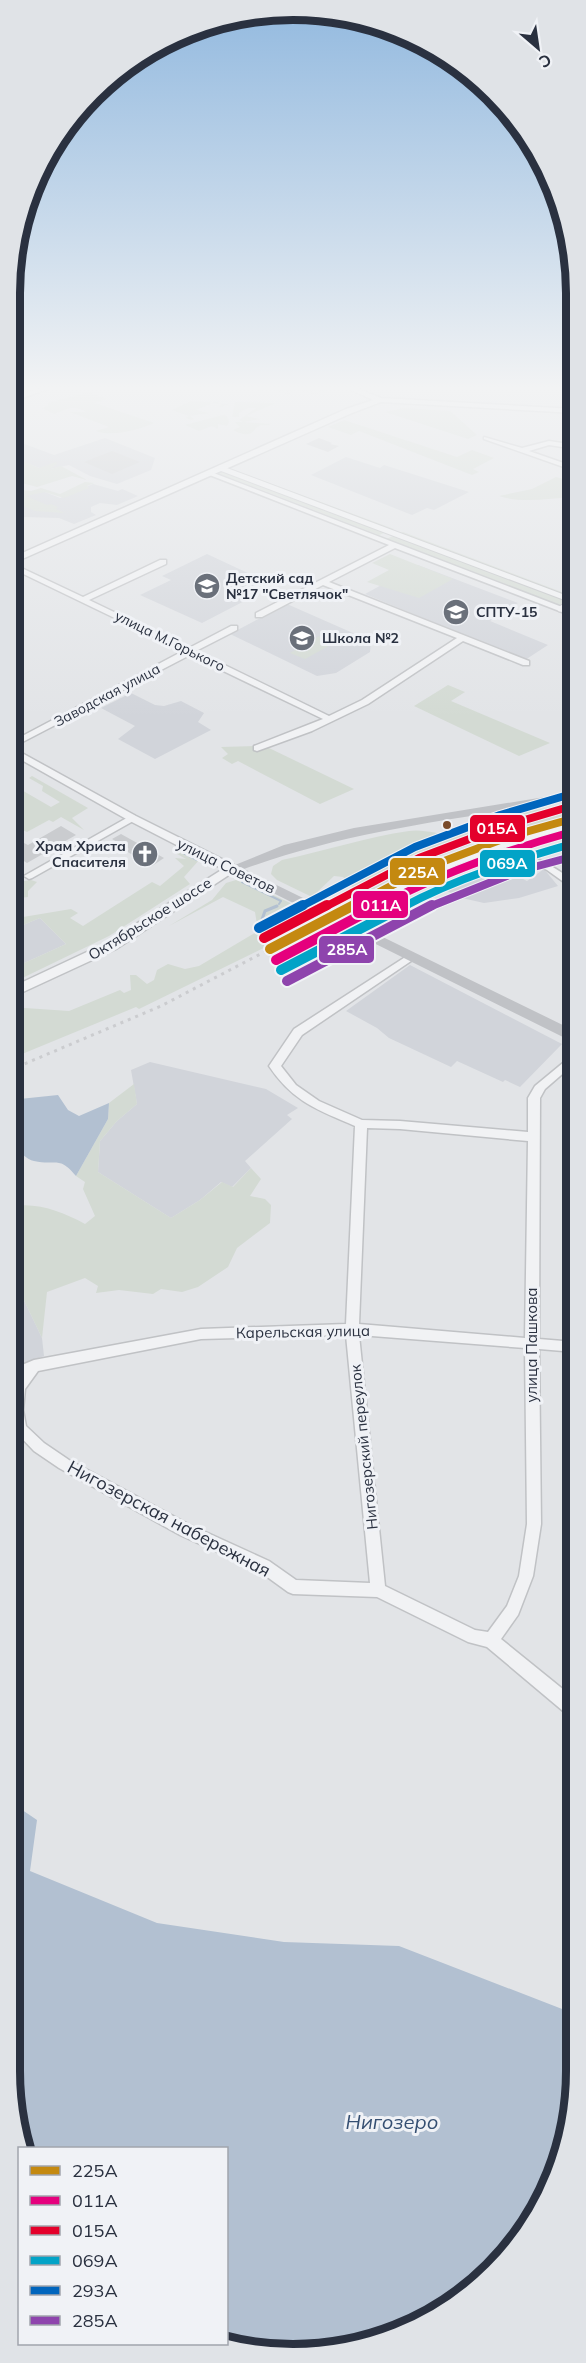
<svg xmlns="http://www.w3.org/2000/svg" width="586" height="2363" font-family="Mulish,sans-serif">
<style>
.built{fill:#d1d4da}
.green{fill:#d3dad3}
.water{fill:#b2c0d1}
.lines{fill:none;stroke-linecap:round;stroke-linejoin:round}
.stream-far1{stroke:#b2c0d1;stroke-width:2}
.stream{stroke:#b2c0d1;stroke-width:3}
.building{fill:#cacccf}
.pedestrian-casing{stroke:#c0c2c5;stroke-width:7}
.minor-casing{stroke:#c0c2c5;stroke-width:3}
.tertiary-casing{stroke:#c0c2c5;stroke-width:3}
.pedestrian{stroke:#f1f2f4;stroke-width:5}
.minor{fill:#f1f2f4;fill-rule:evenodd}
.tertiary{fill:#f1f2f4;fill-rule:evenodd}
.secondary{fill:#c0c2c6;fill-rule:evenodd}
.rail{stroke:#cbcccf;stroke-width:3;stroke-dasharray:3 5;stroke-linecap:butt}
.rail-1-far1-casing{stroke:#f0f2f6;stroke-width:10}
.rail-1-casing{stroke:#f0f2f6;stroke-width:14}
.rail-2-far1-casing{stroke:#f0f2f6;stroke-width:10}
.rail-2-casing{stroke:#f0f2f6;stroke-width:14}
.rail-3-far1-casing{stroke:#f0f2f6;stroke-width:10}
.rail-3-casing{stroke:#f0f2f6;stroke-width:14}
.rail-4-far1-casing{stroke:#f0f2f6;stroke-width:10}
.rail-4-casing{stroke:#f0f2f6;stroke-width:14}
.rail-5-far1-casing{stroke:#f0f2f6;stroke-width:10}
.rail-5-casing{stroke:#f0f2f6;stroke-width:14}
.rail-6-far1-casing{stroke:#f0f2f6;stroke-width:10}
.rail-6-casing{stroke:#f0f2f6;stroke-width:14}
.rail-1-far1{stroke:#c48910;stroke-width:8}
.rail-1{stroke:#c48910;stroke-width:10}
.rail-2-far1{stroke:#e5007d;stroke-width:8}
.rail-2{stroke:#e5007d;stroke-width:10}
.rail-3-far1{stroke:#e4002b;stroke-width:8}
.rail-3{stroke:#e4002b;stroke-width:10}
.rail-4-far1{stroke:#02a3c7;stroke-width:8}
.rail-4{stroke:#02a3c7;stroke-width:10}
.rail-5-far1{stroke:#0065bd;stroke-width:8}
.rail-5{stroke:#0065bd;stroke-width:10}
.rail-6-far1{stroke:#8e44ad;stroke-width:8}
.rail-6{stroke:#8e44ad;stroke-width:10}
.bus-dot{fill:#7a4b2a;stroke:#f0f2f6;stroke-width:2}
.labels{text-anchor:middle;stroke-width:6;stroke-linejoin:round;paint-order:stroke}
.far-poi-label{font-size:14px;font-weight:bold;fill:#2a3140;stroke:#f0f2f6;text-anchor:start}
.far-street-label{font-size:14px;fill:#2a3140;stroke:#f0f2f6}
.street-label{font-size:15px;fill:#2a3140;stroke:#f0f2f6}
.near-street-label{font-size:18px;fill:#2a3140;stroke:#f0f2f6}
.near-water-label{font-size:20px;font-style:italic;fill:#354f72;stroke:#f0f2f6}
.rim{fill:none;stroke:#2a3140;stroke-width:8}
.line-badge{stroke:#f0f2f6;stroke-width:2}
.badge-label{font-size:16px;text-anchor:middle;font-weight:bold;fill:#fff}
</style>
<rect width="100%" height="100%" fill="#e2e4e7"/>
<path class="built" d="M 105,438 L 155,458 L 151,470 L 117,484 L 90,476 L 69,465 L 45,470 L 11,457 L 11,439 L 54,455 Z
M 346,457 L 380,468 L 384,465 L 469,492 L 434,510 L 427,508 L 412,515 L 311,475 Z
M 93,484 L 118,491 L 122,489 L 138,496 L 117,505 L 100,503 L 91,507 L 91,512 L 96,515 L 74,524 L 59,518 L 22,517 L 11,512 L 11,501 L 35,492 L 45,492 L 60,498 Z
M 207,554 L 252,575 L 256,595 L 202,623 L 140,595 L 171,580 L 162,576 Z
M 418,565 L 518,603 L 490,621 L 548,645 L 525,660 L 365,594 Z
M 287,604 L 371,641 L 370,652 L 336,673 L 317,676 L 230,634 Z
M 131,693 L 155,705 L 164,706 L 181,701 L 204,713 L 198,722 L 211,730 L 155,759 L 118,739 L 135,726 L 101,708 Z
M 496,863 L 519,874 L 517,876 L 527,881 L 544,869 L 558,886 L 519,898 L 484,903 L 462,898 L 445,890 Z
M 40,918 L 66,944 L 11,969 L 11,930 Z
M 410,965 L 562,1044 L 520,1087 L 505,1080 L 503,1082 L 457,1061 L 451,1067 L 389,1038 L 377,1028 L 346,1011 Z
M 150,1062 L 266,1089 L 298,1108 L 287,1115 L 292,1119 L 245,1161 L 251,1168 L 232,1187 L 221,1182 L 200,1200 L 171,1218 L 98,1172 L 100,1141 L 117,1121 L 137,1104 L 131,1070 Z
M 10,1271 L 42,1338 L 44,1356 L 10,1369 Z"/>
<path class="green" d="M 250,388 L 332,388 L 316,395 L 297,390 L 288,395 L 268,388 L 261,390 L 263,393 Z
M 89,392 L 107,399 L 95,403 L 154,423 C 139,430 112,437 96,431 L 109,427 L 70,412 L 86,412 C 72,404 68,409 54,414 L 42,408 L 48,406 L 48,403 Z
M 191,401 L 228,404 L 222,407 L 219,406 L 222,404 L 215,402 L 196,410 L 209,413 L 190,416 L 194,419 L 191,420 L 186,418 L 189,416 L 172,410 Z
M 235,402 L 276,403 L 246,416 L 260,419 L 244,422 L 271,424 C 268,426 264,425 261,425 C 253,427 254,441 233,430 L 240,427 L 235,422 L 243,422 L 239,420 L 256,408 L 248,408 L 239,413 L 239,417 L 232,417 Z
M 404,408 L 450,411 L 477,435 L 468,439 L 385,412 Z
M 223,415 L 227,416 L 229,422 L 227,426 L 218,424 L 218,429 L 212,426 L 199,431 L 185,425 Z
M 344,420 L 457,457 L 472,450 L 494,458 L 473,469 L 479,472 L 472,475 L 359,431 L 351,435 L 328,427 Z
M 11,456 L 39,468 L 56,462 L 57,464 L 50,469 L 61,466 L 87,480 L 72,476 L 37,487 L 18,482 L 11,486 Z
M 229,468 L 394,529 L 379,535 L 218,473 Z
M 556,477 L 575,482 L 575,497 C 550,498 522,504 499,496 L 532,489 Z
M 85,482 L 94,483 L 87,486 L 89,488 L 64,498 L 45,492 L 26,496 L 47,505 L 51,504 L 58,507 L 56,509 L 64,513 L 35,511 L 11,501 L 11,489 L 31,491 L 41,488 L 60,494 Z
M 403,532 L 575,597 L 575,608 L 571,610 L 386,539 Z
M 390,554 L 453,579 L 419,598 L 367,582 L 389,570 L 372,563 Z
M 319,636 L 334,643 L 305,659 L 290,653 Z
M 448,685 L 465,692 L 451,701 L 550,743 L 519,756 L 414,706 Z
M 257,746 L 269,748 L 354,789 L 320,804 L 238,761 L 232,764 L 222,758 L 228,754 L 221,747 Z
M 32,776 L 88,808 L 72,818 L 84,830 L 61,817 L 53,822 L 49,820 L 27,832 L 11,825 L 11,803 L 14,805 L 24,798 L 11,790 L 13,785 L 51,807 L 60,802 L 42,791 L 43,786 L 29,778 Z
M 575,803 L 575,814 C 514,828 455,847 399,875 C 383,883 368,894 351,903 L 346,897 L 354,889 L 343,877 L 334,876 L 312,897 L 277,880 L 271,874 L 273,866 L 282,860 C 324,851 367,837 409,831 C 425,828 445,837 455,834 C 462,832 467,824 478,820 Z
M 177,847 L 200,859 L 184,877 L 190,884 L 109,936 L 10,984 L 11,969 L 66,944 L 40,918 L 11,930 L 11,919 L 71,909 L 78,913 L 70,918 L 83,926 L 152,882 L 160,886 L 184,866 L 175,858 L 186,859 L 172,851 Z
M 31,880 L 37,882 L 28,891 L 28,897 L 11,899 L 11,883 Z
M 236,880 L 245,881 L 323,919 L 139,1009 L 136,1007 L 10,1059 L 10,1007 L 69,1011 L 120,990 L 124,993 L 131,990 L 130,975 L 136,975 L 147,984 L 154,980 L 157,970 L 168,964 L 185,969 L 199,966 L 258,931 L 255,912 L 223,897 L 169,926 L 212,900 L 226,883 Z
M 134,1084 L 137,1104 L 117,1121 L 100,1141 L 98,1172 L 171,1218 L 200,1200 L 222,1182 L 233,1187 L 251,1168 L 261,1179 L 250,1196 L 265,1199 L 271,1205 L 270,1223 L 237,1248 L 228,1267 L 198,1287 L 182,1292 L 161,1289 L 153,1294 L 119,1290 L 96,1293 L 98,1286 L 85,1278 L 47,1292 L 42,1338 L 10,1271 L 10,1207 C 35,1201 63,1212 85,1224 L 95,1216 L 83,1189 L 85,1182 L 76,1176 L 108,1119 L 109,1103 Z"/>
<path class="water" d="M 58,1095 L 68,1110 L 79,1116 L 109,1103 L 108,1119 L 76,1176 C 59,1155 56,1166 34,1161 C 27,1160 17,1149 10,1145 L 10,1100 Z
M 9,1801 L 37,1820 L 30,1871 L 157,1923 L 284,1942 L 399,1946 L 575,2014 L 575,2107 L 539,2212 L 466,2295 L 384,2339 L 274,2353 L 227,2341 L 226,2148 L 25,2148 L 9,2070 Z"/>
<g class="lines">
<path class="stream-far1" d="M 176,849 L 197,860
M 242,882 L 281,901 L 279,904"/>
<path class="stream" d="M 259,928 L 265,911 L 277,906"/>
</g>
<path class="building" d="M 319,438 L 332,443 L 330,444 L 339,446 L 328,452 L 306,444 Z
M 112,451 L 140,462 L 112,474 L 84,462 Z
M 61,826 L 76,835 L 27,863 L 11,853 L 11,848 L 22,842 L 28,845 Z
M 121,834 L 148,849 L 164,858 L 152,866 L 126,851 L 129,849 L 112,839 Z"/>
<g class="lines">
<defs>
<path id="pedestrian" d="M 220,468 L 574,601 L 560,609"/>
<path id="minor" d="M 484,437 L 522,448 L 549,441 L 575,445 L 575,449 L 549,445 L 529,451 L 575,467 L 575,471 L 484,439 Z
M 207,472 L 211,472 L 575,612 L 575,617 L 395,548 L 329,582 L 529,661 L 529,665 L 523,665 L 463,641 L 368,704 L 312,731 L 257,751 L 254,750 L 254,746 L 323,719 L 190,655 L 11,748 L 11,742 L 183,651 L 11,568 L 11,563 L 83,597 L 160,560 L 166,560 L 166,564 L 89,600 L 189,648 L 231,626 L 237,626 L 237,630 L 196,651 L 329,716 L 362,700 L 457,638 L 323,585 L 262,617 L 256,617 L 256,613 L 389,545 L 207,474 Z
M 132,815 L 135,816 L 135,820 L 32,878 L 29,879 L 24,876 Z
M 575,822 L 575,828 L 563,831 L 575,836 L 575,843 L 554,833 L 500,849 C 533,856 547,861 575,882 L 575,890 L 547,870 L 526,860 L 490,853 L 457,865 L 412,886 L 390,901 L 360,933 L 356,934 L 351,931 C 402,863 496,842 575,822 Z
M 410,954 L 414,955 L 415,957 L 414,959 L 302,1035 L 281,1066 L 296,1085 L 319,1101 L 362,1120 L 400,1121 L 528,1132 L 528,1098 L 535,1086 L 575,1053 L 575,1063 L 545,1089 L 540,1098 L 539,1339 L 575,1342 L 575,1352 L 539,1349 L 541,1524 L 533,1576 L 518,1615 L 501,1639 L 575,1699 L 575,1718 L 569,1716 L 487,1647 L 468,1642 L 377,1597 L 293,1594 L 288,1592 L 259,1571 L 180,1535 L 59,1468 L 34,1451 L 13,1429 L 10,1402 L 11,1388 L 17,1379 L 10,1382 L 10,1370 L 34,1360 L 201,1329 L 346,1324 L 355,1126 C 318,1110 293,1102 269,1066 L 294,1029 ZM 367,1128 L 400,1129 L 528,1141 L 525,1338 L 359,1324 ZM 346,1335 L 370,1583 L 296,1580 L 269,1561 L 190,1525 L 69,1460 L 44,1443 L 26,1426 L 23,1410 L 25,1389 L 38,1371 L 201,1339 ZM 359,1335 L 525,1348 L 527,1524 L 519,1576 L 507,1606 L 488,1632 L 475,1630 L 385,1586 Z"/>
<path id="tertiary" d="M 41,388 L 51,388 L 11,402 L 11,397 Z
M 347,388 L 356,388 L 381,398 L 575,409 L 575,413 L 381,402 L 352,413 L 11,564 L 11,558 L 346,409 L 373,400 Z
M 11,747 L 136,816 L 236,866 L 238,869 L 116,949 L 10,998 L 10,988 L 106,943 L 223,869 L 128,820 L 11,754 Z"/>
</defs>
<use href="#pedestrian" class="pedestrian-casing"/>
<use href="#minor" class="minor-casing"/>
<use href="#tertiary" class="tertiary-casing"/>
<use href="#pedestrian" class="pedestrian"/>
<use href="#minor" class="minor"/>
<use href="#tertiary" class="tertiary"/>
<path class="secondary" d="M 575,792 L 575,800 C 463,818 350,830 244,869 L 575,1031 L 575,1043 L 225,869 L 284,845 L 354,828 Z"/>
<path class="rail" d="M 10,1070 L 161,1006 L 270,949"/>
<defs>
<path id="rail-1-far1" d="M 351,907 L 423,869 L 508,837 L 575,818"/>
<path id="rail-1" d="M 270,949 L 354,905"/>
<path id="rail-2-far1" d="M 377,907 C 441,873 506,850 575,831"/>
<path id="rail-2" d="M 276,960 L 380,905"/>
<path id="rail-3-far1" d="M 325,907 L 419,858 L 504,826 L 572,806"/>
<path id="rail-3" d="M 264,938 L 327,905"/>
<path id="rail-4-far1" d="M 403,907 C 457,878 516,860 575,843"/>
<path id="rail-4" d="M 281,970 L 406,905"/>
<path id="rail-5-far1" d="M 300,907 L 415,847 L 500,815 L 568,795"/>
<path id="rail-5" d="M 259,928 L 303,905"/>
<path id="rail-6-far1" d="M 429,907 L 519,871 L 575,856"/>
<path id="rail-6" d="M 287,981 L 432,905"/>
</defs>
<use href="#rail-1-far1" class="rail-1-far1-casing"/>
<use href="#rail-1" class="rail-1-casing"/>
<use href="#rail-2-far1" class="rail-2-far1-casing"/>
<use href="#rail-2" class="rail-2-casing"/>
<use href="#rail-3-far1" class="rail-3-far1-casing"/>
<use href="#rail-3" class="rail-3-casing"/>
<use href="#rail-4-far1" class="rail-4-far1-casing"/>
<use href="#rail-4" class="rail-4-casing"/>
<use href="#rail-5-far1" class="rail-5-far1-casing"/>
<use href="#rail-5" class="rail-5-casing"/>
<use href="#rail-6-far1" class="rail-6-far1-casing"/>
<use href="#rail-6" class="rail-6-casing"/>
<use href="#rail-1-far1" class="rail-1-far1"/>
<use href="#rail-1" class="rail-1"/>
<use href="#rail-2-far1" class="rail-2-far1"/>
<use href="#rail-2" class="rail-2"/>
<use href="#rail-3-far1" class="rail-3-far1"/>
<use href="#rail-3" class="rail-3"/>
<use href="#rail-4-far1" class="rail-4-far1"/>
<use href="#rail-4" class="rail-4"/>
<use href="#rail-5-far1" class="rail-5-far1"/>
<use href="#rail-5" class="rail-5"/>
<use href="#rail-6-far1" class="rail-6-far1"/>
<use href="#rail-6" class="rail-6"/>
</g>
<linearGradient id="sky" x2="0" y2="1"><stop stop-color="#92b9df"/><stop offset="0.54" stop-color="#f2f3f4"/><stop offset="1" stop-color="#f2f3f4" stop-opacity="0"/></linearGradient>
<rect width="586" height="718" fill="url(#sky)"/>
<defs>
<symbol id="school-disc" viewBox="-11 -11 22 22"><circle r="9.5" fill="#6a707a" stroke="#f0f2f6"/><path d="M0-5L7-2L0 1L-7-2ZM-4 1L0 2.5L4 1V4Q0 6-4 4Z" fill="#fff"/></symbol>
<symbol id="university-disc" viewBox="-11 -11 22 22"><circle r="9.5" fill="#6a707a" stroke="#f0f2f6"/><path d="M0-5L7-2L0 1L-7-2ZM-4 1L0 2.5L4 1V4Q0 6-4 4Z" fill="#fff"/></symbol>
<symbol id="church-disc" viewBox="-11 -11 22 22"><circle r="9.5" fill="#6a707a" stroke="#f0f2f6"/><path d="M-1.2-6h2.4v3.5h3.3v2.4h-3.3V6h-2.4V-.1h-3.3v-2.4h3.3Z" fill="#fff"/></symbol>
</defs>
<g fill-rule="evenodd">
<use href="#school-disc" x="192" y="571" width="30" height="30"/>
<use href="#university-disc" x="441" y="597" width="30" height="30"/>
<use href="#school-disc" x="287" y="623" width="30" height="30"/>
<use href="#church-disc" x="130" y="839" width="30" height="30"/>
</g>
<circle class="bus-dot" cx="447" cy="825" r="5"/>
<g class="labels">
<g class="far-poi-label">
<text x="226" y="583">Детский сад<tspan x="226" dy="16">№17 "Светлячок"</tspan></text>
<text x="476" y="617">СПТУ-15</text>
<text x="322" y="643">Школа №2</text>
<text x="126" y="851" text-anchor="end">Храм Христа<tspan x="126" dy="16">Спасителя</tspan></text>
</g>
<g class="far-street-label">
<text transform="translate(170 641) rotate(26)" y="5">улица М.Горького</text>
<text transform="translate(107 695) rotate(-28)" y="5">Заводская улица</text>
</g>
<g class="street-label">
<text transform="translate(226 866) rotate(26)" y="5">улица Советов</text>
<text transform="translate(150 919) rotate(-32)" y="5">Октябрьское шоссе</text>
<text transform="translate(303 1332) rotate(-1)" y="5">Карельская улица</text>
<text transform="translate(532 1345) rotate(-90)" y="5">улица Пашкова</text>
<text transform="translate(364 1447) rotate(-96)" y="5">Нигозерский переулок</text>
</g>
<g class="near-street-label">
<text transform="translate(169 1519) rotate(28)" y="6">Нигозерская набережная</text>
</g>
<g class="near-water-label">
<text x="392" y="2129">Нигозеро</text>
</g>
</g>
<path d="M0 0H586V2363H0ZM293 20H293A273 273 0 0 1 566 293V2071A273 273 0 0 1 293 2344H293A273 273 0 0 1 20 2071V293A273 273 0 0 1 293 20Z" fill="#e0e3e7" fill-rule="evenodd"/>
<path class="rim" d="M293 20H293A273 273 0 0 1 566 293V2071A273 273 0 0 1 293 2344H293A273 273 0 0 1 20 2071V293A273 273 0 0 1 293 20Z"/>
<g class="line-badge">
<rect x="469" y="814" width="57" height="29" rx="6" fill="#e4002b"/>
<rect x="479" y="849" width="57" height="29" rx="6" fill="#02a3c7"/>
<rect x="389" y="857" width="57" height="29" rx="6" fill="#c48910"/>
<rect x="352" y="890" width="57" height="29" rx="6" fill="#e5007d"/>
<rect x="318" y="935" width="57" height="29" rx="6" fill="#8e44ad"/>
</g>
<g class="badge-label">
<text x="497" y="834">015А</text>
<text x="507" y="869">069А</text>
<text x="418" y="878">225А</text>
<text x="381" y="911">011А</text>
<text x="347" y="955">285А</text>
</g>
<rect x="18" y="2147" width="210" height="198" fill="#f0f2f6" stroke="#a1a5ad" stroke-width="1.5"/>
<rect x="30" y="2166" width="30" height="9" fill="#c48910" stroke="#a1a5ad" stroke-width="1.5"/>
<text x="72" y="2177" font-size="18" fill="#2a3140">225А</text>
<rect x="30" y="2196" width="30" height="9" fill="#e5007d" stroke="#a1a5ad" stroke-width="1.5"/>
<text x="72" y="2207" font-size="18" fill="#2a3140">011А</text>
<rect x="30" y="2226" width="30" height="9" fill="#e4002b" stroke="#a1a5ad" stroke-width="1.5"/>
<text x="72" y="2237" font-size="18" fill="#2a3140">015А</text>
<rect x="30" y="2256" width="30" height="9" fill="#02a3c7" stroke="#a1a5ad" stroke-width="1.5"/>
<text x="72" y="2267" font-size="18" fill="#2a3140">069А</text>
<rect x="30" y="2286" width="30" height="9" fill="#0065bd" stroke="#a1a5ad" stroke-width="1.5"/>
<text x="72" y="2297" font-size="18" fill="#2a3140">293А</text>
<rect x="30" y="2316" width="30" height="9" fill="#8e44ad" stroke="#a1a5ad" stroke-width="1.5"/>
<text x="72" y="2327" font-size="18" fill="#2a3140">285А</text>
<g transform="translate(538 48) rotate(151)" stroke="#f0f2f6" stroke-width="4.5" paint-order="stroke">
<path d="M0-4.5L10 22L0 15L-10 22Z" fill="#2a3140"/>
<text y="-9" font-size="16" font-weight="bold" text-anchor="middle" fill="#2a3140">С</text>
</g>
</svg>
